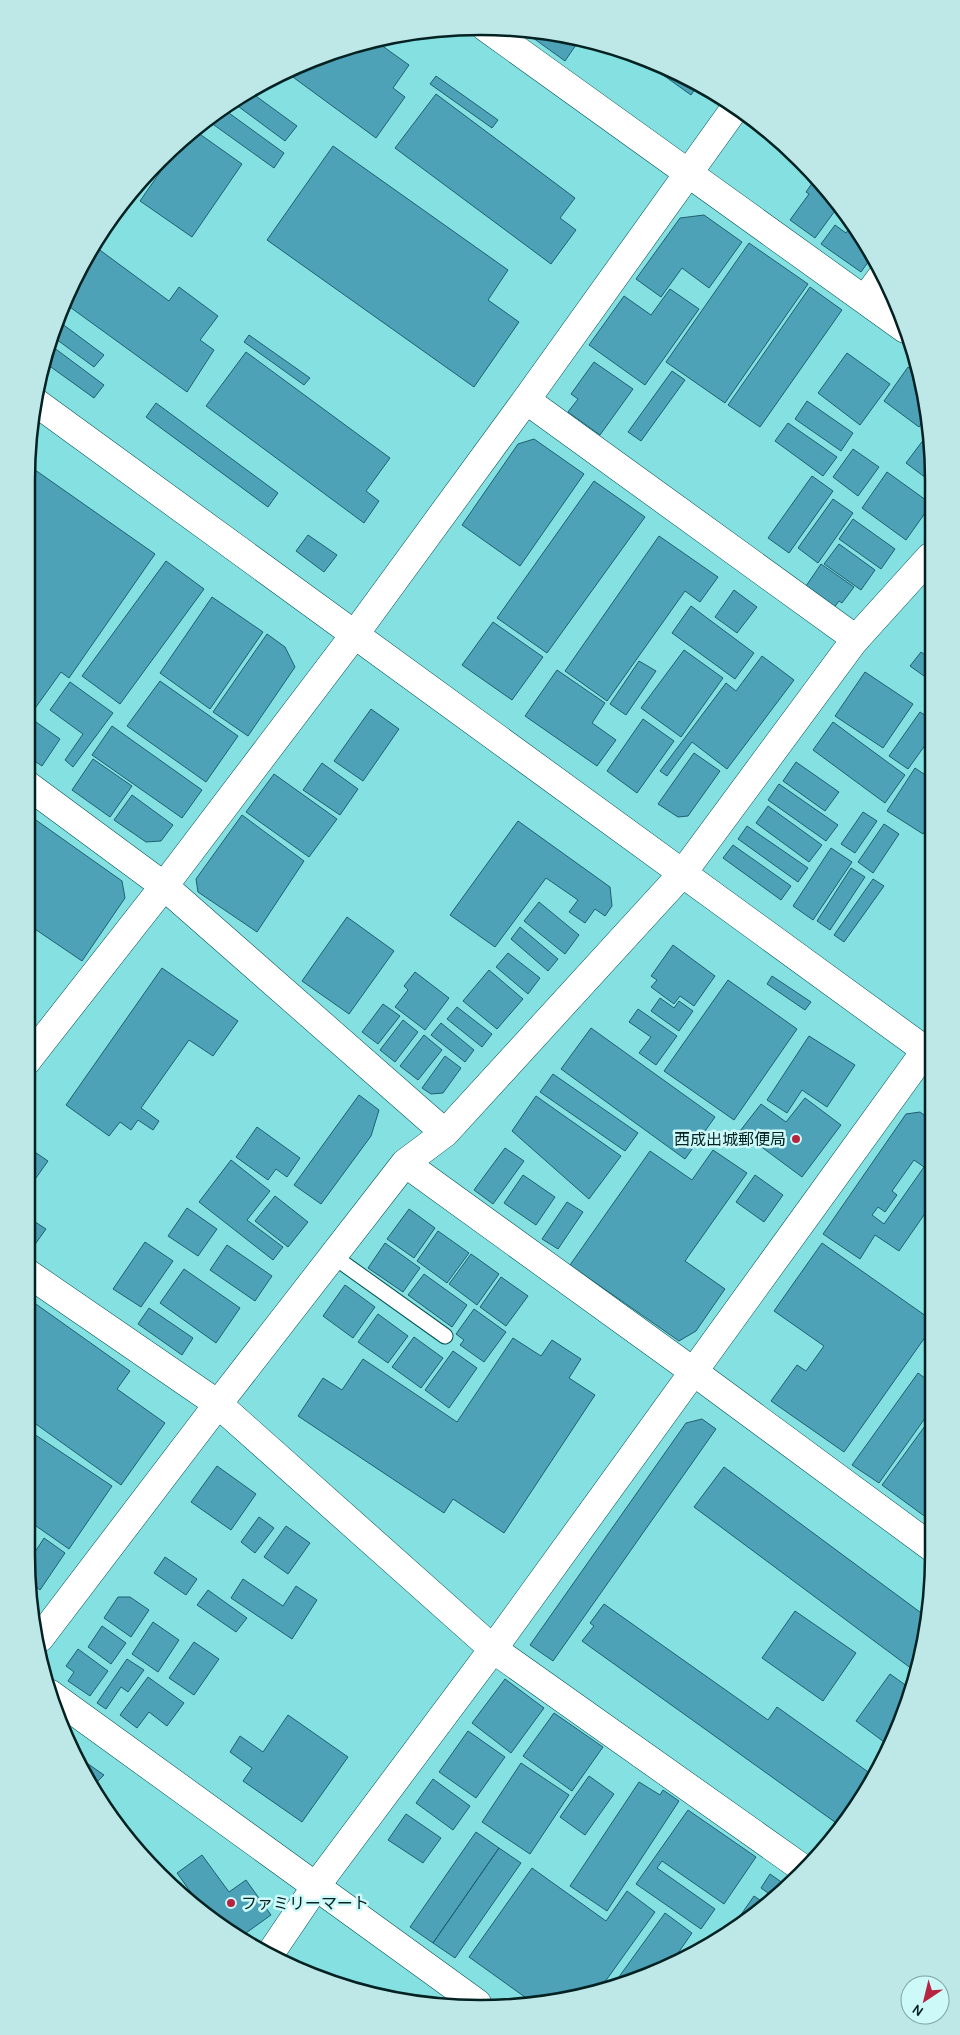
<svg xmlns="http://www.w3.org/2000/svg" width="960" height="2035" font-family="Karla,'Noto Sans JP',sans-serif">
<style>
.building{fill:#4da2b7;stroke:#1e6171;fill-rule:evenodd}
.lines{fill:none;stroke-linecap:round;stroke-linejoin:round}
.service-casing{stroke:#005456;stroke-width:17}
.minor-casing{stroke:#005456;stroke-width:29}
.tertiary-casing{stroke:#005456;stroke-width:29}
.service{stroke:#fff;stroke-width:15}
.minor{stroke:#fff;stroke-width:28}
.tertiary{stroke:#fff;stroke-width:28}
.poi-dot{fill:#b62440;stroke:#cef9f9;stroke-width:2}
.labels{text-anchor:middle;stroke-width:5;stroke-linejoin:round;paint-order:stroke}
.poi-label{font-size:16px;fill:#042222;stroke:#cef9f9;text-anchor:end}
.rim{fill:none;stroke:#042222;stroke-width:2.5}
</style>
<rect width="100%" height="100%" fill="#85e0e1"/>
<path class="building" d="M 522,30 L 569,35 L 580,39 L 565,61 Z
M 374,40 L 409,65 L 393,88 L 405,97 L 376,138 L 286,72 L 307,61 Z
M 635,55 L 654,61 L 697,86 L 691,95 Z
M 436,76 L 498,120 L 492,128 L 430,84 Z
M 249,91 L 297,126 L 285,141 L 231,101 Z
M 436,94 L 575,198 L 560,218 L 576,230 L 551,264 L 395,148 Z
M 222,108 L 284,153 L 274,168 L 207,120 Z
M 194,130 L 242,164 L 192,237 L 140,201 L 183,139 Z
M 333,146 L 508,270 L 488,300 L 519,322 L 474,387 L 267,240 Z
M 815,179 L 840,204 L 815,238 L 790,220 L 809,194 L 806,192 Z
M 704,215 L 742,242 L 709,288 L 682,268 L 661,297 L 636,279 L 680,218 Z
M 852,224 L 871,258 L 861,272 L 821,244 L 835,225 L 846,233 Z
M 749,243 L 808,284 L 725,403 L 666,362 Z
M 93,245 L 169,301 L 179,287 L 218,316 L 200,340 L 214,350 L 187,392 L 63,302 Z
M 810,287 L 842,310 L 760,427 L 728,405 Z
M 670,289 L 699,309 L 645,385 L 589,345 L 624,296 L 651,315 Z
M 57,320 L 104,355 L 94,367 L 52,336 Z
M 249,335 L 310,378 L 304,385 L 244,342 Z
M 49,344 L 104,385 L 94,398 L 44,362 Z
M 246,352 L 390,458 L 366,491 L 379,501 L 364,523 L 206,406 Z
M 847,353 L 890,384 L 860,425 L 818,393 Z
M 594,362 L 633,389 L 600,435 L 568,412 L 578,399 L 571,394 Z
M 908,367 L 917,373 L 928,414 L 919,427 L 884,401 Z
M 672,371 L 685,380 L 641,441 L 628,432 Z
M 807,401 L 853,433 L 841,451 L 795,419 Z
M 156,403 L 278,493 L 268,507 L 146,417 Z
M 788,423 L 837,457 L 823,476 L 775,441 Z
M 930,431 L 930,481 L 906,463 Z
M 534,439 L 584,474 L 520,566 L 462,525 L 518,444 Z
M 853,449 L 879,467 L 858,496 L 833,477 Z
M 28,465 L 155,554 L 69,678 L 61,672 L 26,721 Z
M 887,472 L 930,503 L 930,506 L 906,540 L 862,508 Z
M 812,476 L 833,491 L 789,553 L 768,538 Z
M 594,481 L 645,517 L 547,653 L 497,618 Z
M 833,499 L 853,513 L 818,563 L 798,548 Z
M 853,519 L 895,549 L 881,569 L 839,539 Z
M 308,535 L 337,555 L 324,572 L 296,551 Z
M 659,536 L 718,577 L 700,602 L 685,591 L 607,701 L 565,671 Z
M 839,544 L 875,570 L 861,590 L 824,564 Z
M 166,561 L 204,589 L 120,704 L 82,676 Z
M 821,564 L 854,587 L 842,603 L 839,601 L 833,609 L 804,589 Z
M 734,590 L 757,607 L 737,633 L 715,617 Z
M 212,597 L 263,632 L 210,709 L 160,673 Z
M 691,606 L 754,653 L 735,679 L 672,633 Z
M 493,622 L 543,657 L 512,700 L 462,665 Z
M 267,634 L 285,647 L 295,667 L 248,736 L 213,712 Z
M 684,650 L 723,678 L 681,737 L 641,708 Z
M 921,652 L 931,659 L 931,681 L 910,666 Z
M 762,656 L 794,680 L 727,769 L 692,742 L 667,776 L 660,771 L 726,683 L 736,691 Z
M 639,661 L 656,671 L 626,715 L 610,704 Z
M 557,670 L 605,703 L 592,723 L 616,740 L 597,766 L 525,716 Z
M 865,672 L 913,704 L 883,748 L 835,716 Z
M 160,681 L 238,736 L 206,782 L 127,726 Z
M 70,682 L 113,713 L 73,767 L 65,760 L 83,734 L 50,710 Z
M 371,709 L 399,729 L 363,781 L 334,761 Z
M 920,712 L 931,719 L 931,737 L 908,769 L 889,756 Z
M 643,719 L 674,741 L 637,793 L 607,771 Z
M 36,722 L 60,739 L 42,766 L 26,755 L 26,737 Z
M 833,722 L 905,775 L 885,803 L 813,750 Z
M 112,726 L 202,790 L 182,818 L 92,755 Z
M 694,753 L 720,771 L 688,816 L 678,817 L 658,804 Z
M 93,759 L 132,786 L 110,817 L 72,790 Z
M 796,762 L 839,792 L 825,811 L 783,781 Z
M 322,763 L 358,789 L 340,815 L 303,790 Z
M 915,768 L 931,779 L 931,822 L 923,834 L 887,811 Z
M 274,774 L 337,819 L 309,857 L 246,812 Z
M 779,784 L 838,825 L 826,841 L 768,800 Z
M 132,795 L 173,825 L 161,841 L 146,842 L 114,820 Z
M 768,806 L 822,845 L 809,862 L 756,823 Z
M 863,812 L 877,821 L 855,853 L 841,844 Z
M 26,813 L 122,881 L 125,898 L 82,961 L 26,923 Z
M 242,815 L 304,861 L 257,932 L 198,892 L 196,879 Z
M 518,821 L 610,887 L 612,906 L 605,916 L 595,909 L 585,923 L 569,912 L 578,900 L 546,878 L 495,947 L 450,915 Z
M 884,824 L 899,834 L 873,873 L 858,862 Z
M 747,826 L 808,868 L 798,882 L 738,839 Z
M 733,845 L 791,886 L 781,900 L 723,858 Z
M 831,848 L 852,862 L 813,920 L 793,906 Z
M 851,868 L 865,877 L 830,930 L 817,921 Z
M 873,879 L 884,886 L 844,942 L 834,935 Z
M 539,902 L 579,935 L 565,954 L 524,921 Z
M 347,917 L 394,951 L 349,1014 L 302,981 Z
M 520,927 L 558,959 L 548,971 L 511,939 Z
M 673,945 L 715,976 L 694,1006 L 680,996 L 674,1004 L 651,987 L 657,980 L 651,976 Z
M 508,953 L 540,978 L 528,994 L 496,967 Z
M 162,968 L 238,1021 L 213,1056 L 189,1040 L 141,1108 L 159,1121 L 153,1130 L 138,1120 L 131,1130 L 120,1122 L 109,1136 L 66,1105 Z
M 489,970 L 523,999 L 497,1029 L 463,1001 Z
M 415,972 L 449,998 L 425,1030 L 395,1007 L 408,990 L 404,986 Z
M 772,976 L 811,1002 L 805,1010 L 767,984 Z
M 728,980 L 797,1029 L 734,1120 L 664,1071 Z
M 660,998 L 674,1008 L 679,1001 L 693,1011 L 679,1031 L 651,1011 Z
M 383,1004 L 400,1016 L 378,1044 L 362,1032 Z
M 457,1007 L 492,1034 L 482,1047 L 447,1019 Z
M 638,1009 L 677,1036 L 656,1065 L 639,1053 L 651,1037 L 629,1022 Z
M 403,1020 L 418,1032 L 395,1062 L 380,1050 Z
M 441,1023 L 474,1050 L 465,1062 L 431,1035 Z
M 591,1028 L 715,1117 L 685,1159 L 561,1069 Z
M 424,1035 L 442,1050 L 418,1080 L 400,1066 Z
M 809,1036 L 855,1065 L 827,1107 L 802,1090 L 787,1113 L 767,1100 Z
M 445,1056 L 461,1068 L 443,1093 L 431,1094 L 422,1088 Z
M 553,1074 L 638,1133 L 625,1151 L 540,1092 Z
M 359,1095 L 379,1110 L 371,1136 L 321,1204 L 294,1185 Z
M 536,1096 L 621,1156 L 589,1199 L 512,1131 Z
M 805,1098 L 841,1125 L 802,1177 L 740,1131 L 761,1104 L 786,1122 Z
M 920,1112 L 932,1121 L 933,1202 L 899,1251 L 875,1235 L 860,1259 L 823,1234 L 906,1114 ZM 914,1160 L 924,1167 L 884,1224 L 872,1215 L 878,1207 L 885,1212 L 897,1195 L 892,1191 Z
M 257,1127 L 300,1158 L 287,1177 L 276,1169 L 268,1180 L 236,1157 Z
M 26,1146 L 48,1161 L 26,1192 Z
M 505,1148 L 524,1161 L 493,1204 L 474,1190 Z
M 713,1150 L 747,1173 L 685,1261 L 725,1289 L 696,1331 L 679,1341 L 570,1265 L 650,1151 L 692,1180 Z
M 231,1160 L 270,1191 L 247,1220 L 283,1247 L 273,1260 L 199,1202 Z
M 523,1175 L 555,1197 L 536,1225 L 504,1203 Z
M 755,1175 L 783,1195 L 764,1222 L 736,1202 Z
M 275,1196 L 308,1222 L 288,1247 L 255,1221 Z
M 567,1202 L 583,1212 L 558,1249 L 542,1239 Z
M 187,1208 L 217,1229 L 198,1256 L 168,1236 Z
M 409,1209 L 435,1228 L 414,1258 L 387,1239 Z
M 26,1216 L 46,1229 L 31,1250 L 26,1247 Z
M 438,1231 L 469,1253 L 447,1283 L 417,1261 Z
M 145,1242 L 173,1261 L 141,1307 L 113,1289 Z
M 385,1243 L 420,1268 L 403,1292 L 368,1268 Z
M 822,1243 L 933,1321 L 933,1326 L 844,1452 L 771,1401 L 797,1365 L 806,1371 L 824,1346 L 774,1311 Z
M 227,1245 L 272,1276 L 255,1301 L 210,1270 Z
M 471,1254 L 499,1274 L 477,1305 L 449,1284 Z
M 184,1269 L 240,1308 L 216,1343 L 160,1303 Z
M 424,1274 L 467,1305 L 452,1327 L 408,1295 Z
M 501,1277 L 528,1296 L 506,1326 L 480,1307 Z
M 345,1285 L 375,1307 L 353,1338 L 323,1316 Z
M 26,1297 L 130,1371 L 117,1389 L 165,1423 L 121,1485 L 26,1417 Z
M 149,1308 L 193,1338 L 182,1355 L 138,1324 Z
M 474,1309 L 506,1332 L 484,1362 L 460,1345 L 464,1340 L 456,1334 Z
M 378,1314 L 408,1336 L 388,1363 L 358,1342 Z
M 414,1337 L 443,1358 L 421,1388 L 392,1367 Z
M 513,1338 L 541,1356 L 552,1340 L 581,1359 L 569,1378 L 595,1395 L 504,1533 L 453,1499 L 444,1513 L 298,1416 L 323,1378 L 342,1390 L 363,1359 L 457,1422 Z
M 453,1351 L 477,1368 L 449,1408 L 425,1390 Z
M 918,1373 L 933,1384 L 933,1407 L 879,1483 L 852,1465 Z
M 933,1415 L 934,1509 L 927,1518 L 882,1485 Z
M 702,1419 L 716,1429 L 553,1661 L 530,1645 L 686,1423 Z
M 31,1432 L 112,1486 L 69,1549 L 26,1519 L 26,1439 Z
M 217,1466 L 256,1494 L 231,1530 L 191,1502 Z
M 724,1467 L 928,1618 L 925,1644 L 916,1672 L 694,1507 Z
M 259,1517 L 274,1528 L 255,1553 L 241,1542 Z
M 286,1526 L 310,1543 L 288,1574 L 264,1557 Z
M 44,1538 L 65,1553 L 40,1590 L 31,1583 L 28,1563 Z
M 165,1557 L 197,1579 L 186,1595 L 154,1573 Z
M 243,1579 L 283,1606 L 296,1586 L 317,1600 L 292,1639 L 231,1598 Z
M 208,1590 L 247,1618 L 236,1632 L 197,1605 Z
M 118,1597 L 130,1597 L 149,1610 L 131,1637 L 104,1618 Z
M 604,1604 L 768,1720 L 777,1707 L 871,1774 L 839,1825 L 582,1641 L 594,1626 L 590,1623 Z
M 795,1611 L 856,1653 L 823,1701 L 762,1658 Z
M 153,1622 L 179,1640 L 158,1672 L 132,1654 Z
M 102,1626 L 126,1643 L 111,1664 L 88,1647 Z
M 194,1642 L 219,1659 L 194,1695 L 169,1678 Z
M 78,1649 L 108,1671 L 90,1696 L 68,1681 L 74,1672 L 66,1666 Z
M 127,1659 L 144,1670 L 128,1692 L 121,1687 L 106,1709 L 97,1703 Z
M 890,1674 L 911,1689 L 903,1715 L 884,1742 L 856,1721 Z
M 148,1677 L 184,1703 L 167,1726 L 149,1712 L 137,1728 L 120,1715 Z
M 505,1679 L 544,1708 L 511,1753 L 472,1723 Z
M 554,1713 L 603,1747 L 572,1791 L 523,1756 Z
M 288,1715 L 348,1757 L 302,1822 L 243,1781 L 252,1768 L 230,1752 L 240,1736 L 263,1752 Z
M 468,1731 L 505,1757 L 476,1798 L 439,1772 Z
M 81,1759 L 104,1775 L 95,1784 Z
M 521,1763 L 569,1795 L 530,1854 L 482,1822 Z
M 589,1776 L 614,1794 L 585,1835 L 560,1817 Z
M 433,1779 L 470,1806 L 453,1830 L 416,1803 Z
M 639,1782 L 660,1795 L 663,1790 L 679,1801 L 607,1911 L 570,1886 Z
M 688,1810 L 756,1857 L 724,1904 L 662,1861 L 657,1868 L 715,1909 L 701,1929 L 636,1884 Z
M 406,1814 L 441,1838 L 423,1863 L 388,1840 Z
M 476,1832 L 499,1848 L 433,1943 L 410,1927 Z
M 499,1848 L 521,1863 L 455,1958 L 433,1943 Z
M 202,1855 L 229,1892 L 246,1880 L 271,1915 L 239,1938 L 207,1915 L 177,1873 Z
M 532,1868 L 606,1921 L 627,1891 L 655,1912 L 602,1986 L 539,2005 L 536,2005 L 469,1957 Z
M 770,1874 L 787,1886 L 775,1898 L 761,1888 Z
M 754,1896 L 767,1905 L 756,1915 L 728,1933 Z
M 665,1913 L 692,1933 L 669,1966 L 616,1981 Z"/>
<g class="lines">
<defs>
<path id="service" d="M 333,1256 L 445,1336"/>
<path id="minor" d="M 485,27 L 905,329
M 865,299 L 882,276
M 526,400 L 856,639
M 26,1062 L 164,886 L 355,634 L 526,400 L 735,108
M 26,1272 L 218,1404 L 493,1649 L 805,1870
M 49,1693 L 477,2003"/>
<path id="tertiary" d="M 34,401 L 932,1055
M 26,784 L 164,886 L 445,1133
M 405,1163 L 694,1372 L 934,1549
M 40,1638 L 218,1404 L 405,1163 L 445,1133 L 682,874 L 854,641 L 930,557
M 270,1954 L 316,1886 L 493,1649 L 926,1050"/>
</defs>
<use href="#service" class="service-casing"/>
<use href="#minor" class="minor-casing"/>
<use href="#tertiary" class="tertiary-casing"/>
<use href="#service" class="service"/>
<use href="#minor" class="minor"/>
<use href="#tertiary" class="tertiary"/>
</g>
<g class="poi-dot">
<circle cx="796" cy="1139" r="5"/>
<circle cx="231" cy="1903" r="5"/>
</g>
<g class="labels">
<g class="poi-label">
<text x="786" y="1145">西成出城郵便局</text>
<text x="241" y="1909" text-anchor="start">ファミリーマート</text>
</g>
</g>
<path d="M0 0H960V2035H0ZM480 35H480A445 445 0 0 1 925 480V1555A445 445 0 0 1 480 2000H480A445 445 0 0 1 35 1555V480A445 445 0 0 1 480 35Z" fill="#bee8e8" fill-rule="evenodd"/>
<path class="rim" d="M480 35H480A445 445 0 0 1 925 480V1555A445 445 0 0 1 480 2000H480A445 445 0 0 1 35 1555V480A445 445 0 0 1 480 35Z"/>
<g transform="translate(925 2000) rotate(215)"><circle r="24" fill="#cef9f9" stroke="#7da3a3"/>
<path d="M0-4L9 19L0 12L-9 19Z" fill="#b62440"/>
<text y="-8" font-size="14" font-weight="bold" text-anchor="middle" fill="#042222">N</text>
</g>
</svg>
